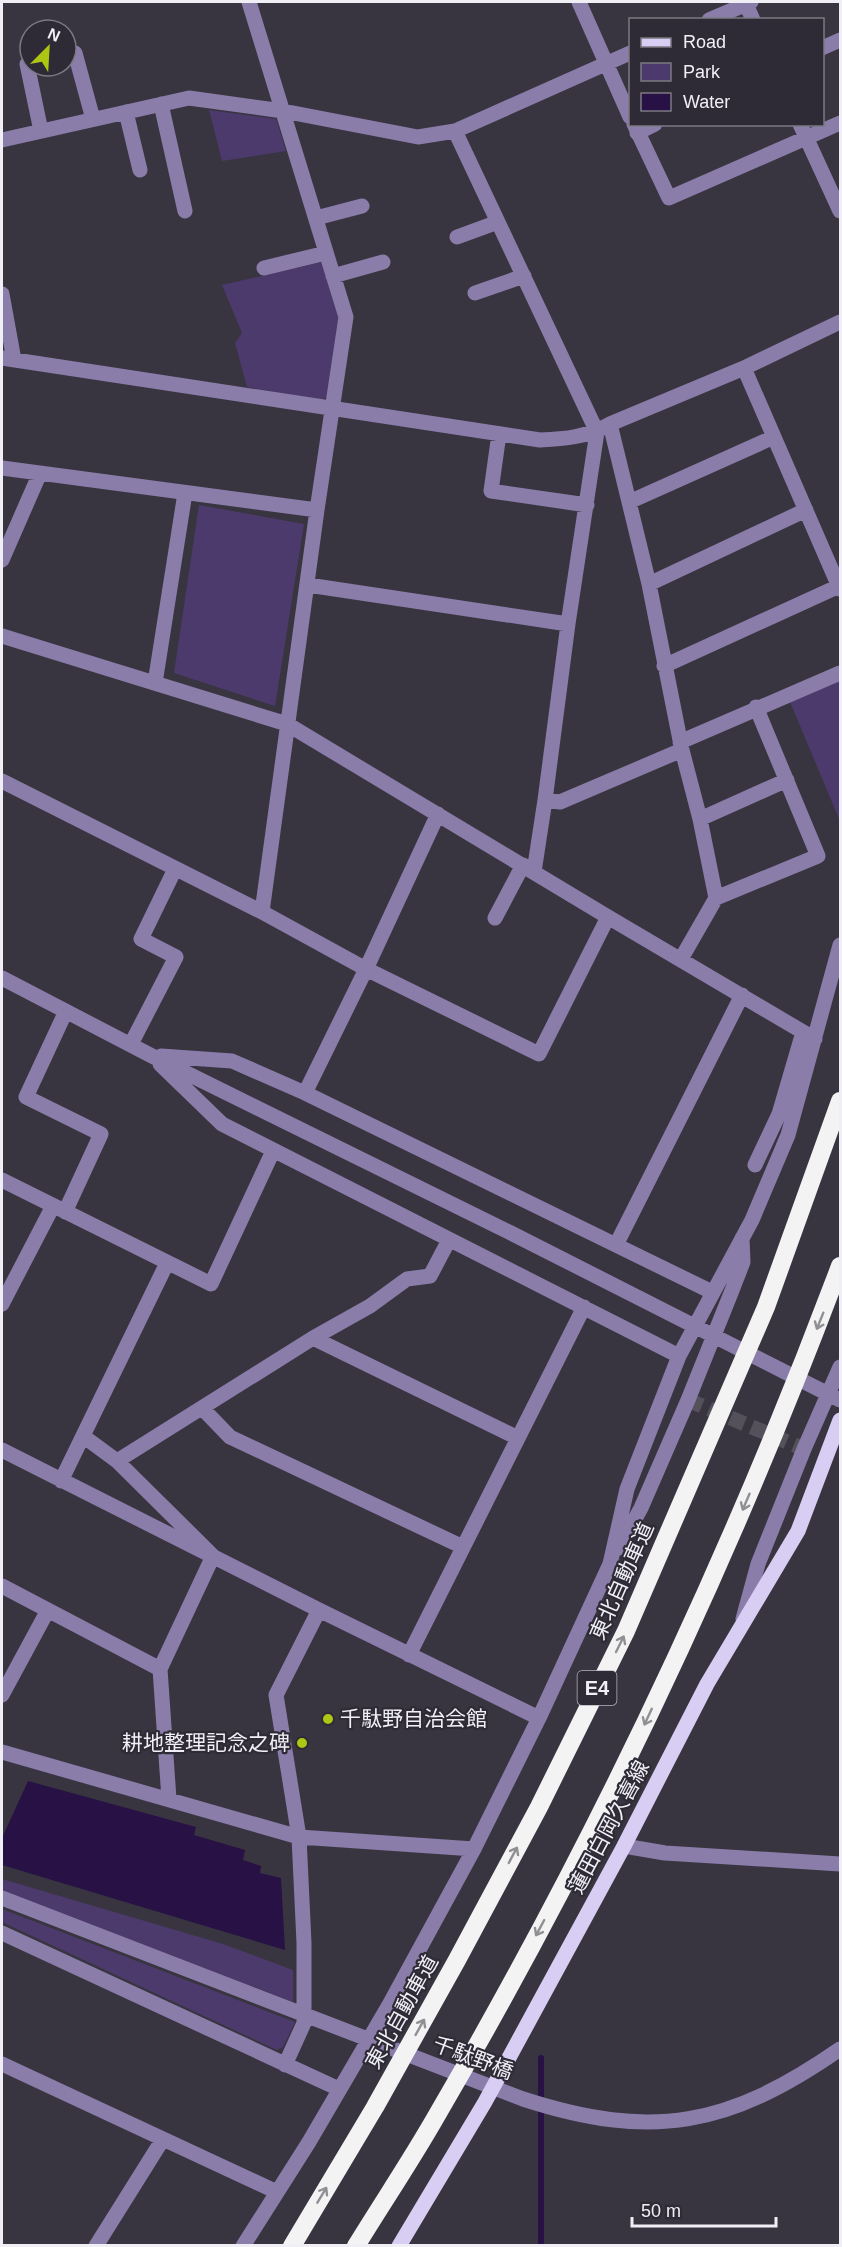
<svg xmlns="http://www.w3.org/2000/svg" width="842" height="2247" font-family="Helvetica,'Noto Sans JP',sans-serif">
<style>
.green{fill:#4c3a6c}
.water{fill:#271145}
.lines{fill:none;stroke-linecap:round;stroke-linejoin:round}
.stream{stroke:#271145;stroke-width:6}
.minor-tunnel{stroke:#54515b;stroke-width:15;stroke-dasharray:15 8;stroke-linecap:butt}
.minor{stroke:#8b7daa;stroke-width:15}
.major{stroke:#d8cdf2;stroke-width:15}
.highway{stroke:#f3f3f3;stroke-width:18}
.oneway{stroke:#908f94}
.poi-dot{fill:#acc613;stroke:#2e2b36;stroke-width:2}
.labels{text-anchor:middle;stroke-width:4.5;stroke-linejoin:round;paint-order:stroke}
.shield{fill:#2e2b36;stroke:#b6b4bc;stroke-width:1.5}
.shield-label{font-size:20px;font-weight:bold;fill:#f1eff6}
.street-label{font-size:21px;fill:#f1eff6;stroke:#2e2b36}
.poi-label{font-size:21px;fill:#f1eff6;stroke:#2e2b36;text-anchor:start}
</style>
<rect width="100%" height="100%" fill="#383540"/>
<path class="green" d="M 209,110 L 276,119 L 286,151 L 222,161 Z
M 322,262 L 341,317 L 331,394 L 322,400 L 247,387 L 235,343 L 242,333 L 222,285 Z
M 199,505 L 304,524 L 275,706 L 174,673 Z
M 840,680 L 840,821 L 790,702 Z
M 2,1879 L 223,1944 L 293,1970 L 293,2002 L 2,1891 Z
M 2,1909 L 295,2022 L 283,2047 L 277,2050 L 2,1922 Z"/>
<path class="water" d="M 28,1781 L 196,1827 L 194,1835 L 245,1850 L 243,1860 L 261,1866 L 260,1873 L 281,1878 L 285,1950 L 2,1865 L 2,1838 Z"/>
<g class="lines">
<path class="stream" d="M 541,2246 L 541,2058"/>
<path class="minor-tunnel" d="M 688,1400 L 804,1449"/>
<path class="minor" d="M 249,2 L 346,317 L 317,510 L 262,912
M 579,2 L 630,117
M 746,4 L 753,20
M 709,20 L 751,2
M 822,48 L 840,40
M 75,53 L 93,119
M 27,64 L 41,131
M 161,104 L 185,211
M 126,112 L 140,170
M 634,124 L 669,198 L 840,123
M 800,124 L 840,211
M 455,131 L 597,432 L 568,624 L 545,800 L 534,872
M 637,133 L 655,124
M 2,140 L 189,98 L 283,111 L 418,137 L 455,131 L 630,53
M 316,218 L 362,206
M 457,237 L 498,222
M 264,268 L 326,253
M 333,276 L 383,262
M 475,293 L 524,276
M 2,294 L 14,360
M 2,358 L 540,440 C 564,439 588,437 610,424 L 744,368 L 840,322
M 744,368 L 840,589
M 610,424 L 649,584 L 682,750 L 700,819 L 716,898 L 681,959
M 499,434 L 491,491 L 587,505
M 2,468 L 317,510
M 629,502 L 774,437
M 2,560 L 40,473
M 649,584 L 806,510
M 308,585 L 568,624
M 2,636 L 287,724 L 608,917 L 815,1039
M 664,666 L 839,586
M 155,683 L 185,493
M 680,742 L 840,673
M 2,781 L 262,912 L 366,969 L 539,1054 L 608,917
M 545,800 L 560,802 L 682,750
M 700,819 L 787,780
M 716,898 L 818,856 L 756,707
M 495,918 L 523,865
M 2,978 L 152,1056 L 511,1233 L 840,1400
M 131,1044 L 176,957 L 141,939 L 175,869
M 161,1056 L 232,1061 L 305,1093 L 712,1292
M 160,1064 L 222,1124 L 679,1356
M 305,1093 L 366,969 L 438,814
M 755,1165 L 779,1114 L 803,1032
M 2,1180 L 211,1284 L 273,1151
M 65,1212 L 101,1134 L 26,1097 L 66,1011
M 616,1245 L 742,995
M 2,1304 L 53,1206
M 313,1338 L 518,1438
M 202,1408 L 230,1437 L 463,1547
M 83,1436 L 117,1461 L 213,1556 L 160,1669 L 169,1799
M 2,1450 L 319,1610 L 539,1718
M 117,1461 L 313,1338 L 370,1306 L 407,1279 L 430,1276 L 449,1240
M 61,1481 L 167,1263
M 619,1548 L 641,1508 L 688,1400 L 731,1293 L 743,1262 L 742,1238
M 2,1586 L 160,1669
M 743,1619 L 758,1564 L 804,1449 L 840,1367
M 409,1655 L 584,1307
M 2,1695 L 48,1610
M 2,1752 L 299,1837 L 474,1849
M 624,1846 L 665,1853 L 840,1864
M 2,1898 L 523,2099 C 653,2141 729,2126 840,2049
M 2,1933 L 339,2089
M 2,2064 L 277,2192
M 285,2065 L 304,2023 L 304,1943 L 299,1837 L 276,1695 L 319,1610
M 96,2246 L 163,2139
M 243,2246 L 309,2142 L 389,2005 L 474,1849 L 539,1718 L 610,1564 L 627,1489 L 679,1356 L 752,1220 L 788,1135 L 840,945"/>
<path class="major" d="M 399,2246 L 485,2102 L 624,1846 L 707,1684 L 798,1531 L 840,1420"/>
<path class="highway" d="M 292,2246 L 375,2107 L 457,1960 L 539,1807 L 626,1631 L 766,1307 L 840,1101
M 356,2246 C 383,2202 412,2159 437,2115 C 595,1844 730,1560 840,1266"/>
</g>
<defs><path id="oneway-shaft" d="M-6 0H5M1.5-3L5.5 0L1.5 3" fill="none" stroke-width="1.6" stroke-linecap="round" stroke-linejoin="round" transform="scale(1.5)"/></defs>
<g class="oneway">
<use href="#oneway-shaft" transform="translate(820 1321) rotate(112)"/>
<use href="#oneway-shaft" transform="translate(746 1502) rotate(113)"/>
<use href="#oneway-shaft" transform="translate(620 1644) rotate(-64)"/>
<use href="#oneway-shaft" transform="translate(648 1717) rotate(115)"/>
<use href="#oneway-shaft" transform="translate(513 1855) rotate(-62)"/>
<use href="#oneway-shaft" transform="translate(540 1928) rotate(118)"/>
<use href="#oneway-shaft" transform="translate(420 2027) rotate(-61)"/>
<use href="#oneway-shaft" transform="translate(322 2195) rotate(-59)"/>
</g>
<g class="poi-dot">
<circle cx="328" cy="1719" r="6"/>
<circle cx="302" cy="1743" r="6"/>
</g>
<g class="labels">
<rect class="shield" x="577.5" y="1671" width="39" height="34" rx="4.5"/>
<g class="shield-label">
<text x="597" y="1695">E4</text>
</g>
<g class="street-label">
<text transform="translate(622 1581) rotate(-66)" y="7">東北自動車道</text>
<text transform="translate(609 1827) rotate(-62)" y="7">蓮田白岡久喜線</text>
<text transform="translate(402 2012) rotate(-61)" y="7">東北自動車道</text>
<text transform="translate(473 2058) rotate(21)" y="7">千駄野橋</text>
</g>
<g class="poi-label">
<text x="340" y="1726">千駄野自治会館</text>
<text x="290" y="1750" text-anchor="end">耕地整理記念之碑</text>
</g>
</g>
<rect width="842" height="2247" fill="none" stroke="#f1eff6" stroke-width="6"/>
<rect x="629" y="18" width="195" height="108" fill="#2e2b36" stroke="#7c7983" stroke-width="1.5"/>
<rect x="641" y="38" width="30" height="9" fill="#d8cdf2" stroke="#7c7983" stroke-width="1.5"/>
<text x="683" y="48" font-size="18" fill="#f1eff6">Road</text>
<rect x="641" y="63" width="30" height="18" fill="#4c3a6c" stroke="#7c7983" stroke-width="1.5"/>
<text x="683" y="78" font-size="18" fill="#f1eff6">Park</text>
<rect x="641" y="93" width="30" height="18" fill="#271145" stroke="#7c7983" stroke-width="1.5"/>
<text x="683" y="108" font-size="18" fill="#f1eff6">Water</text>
<g transform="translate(48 48) rotate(24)"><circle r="28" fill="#2e2b36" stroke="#7c7983" stroke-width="1.5"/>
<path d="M0-4.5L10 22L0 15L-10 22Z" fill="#acc613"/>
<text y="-9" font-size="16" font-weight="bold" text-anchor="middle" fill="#f1eff6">N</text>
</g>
<path d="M632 2217v9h144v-9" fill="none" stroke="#f1eff6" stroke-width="3"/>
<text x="641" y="2217" font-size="18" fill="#f1eff6" stroke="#2e2b36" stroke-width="4.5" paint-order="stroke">50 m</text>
</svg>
